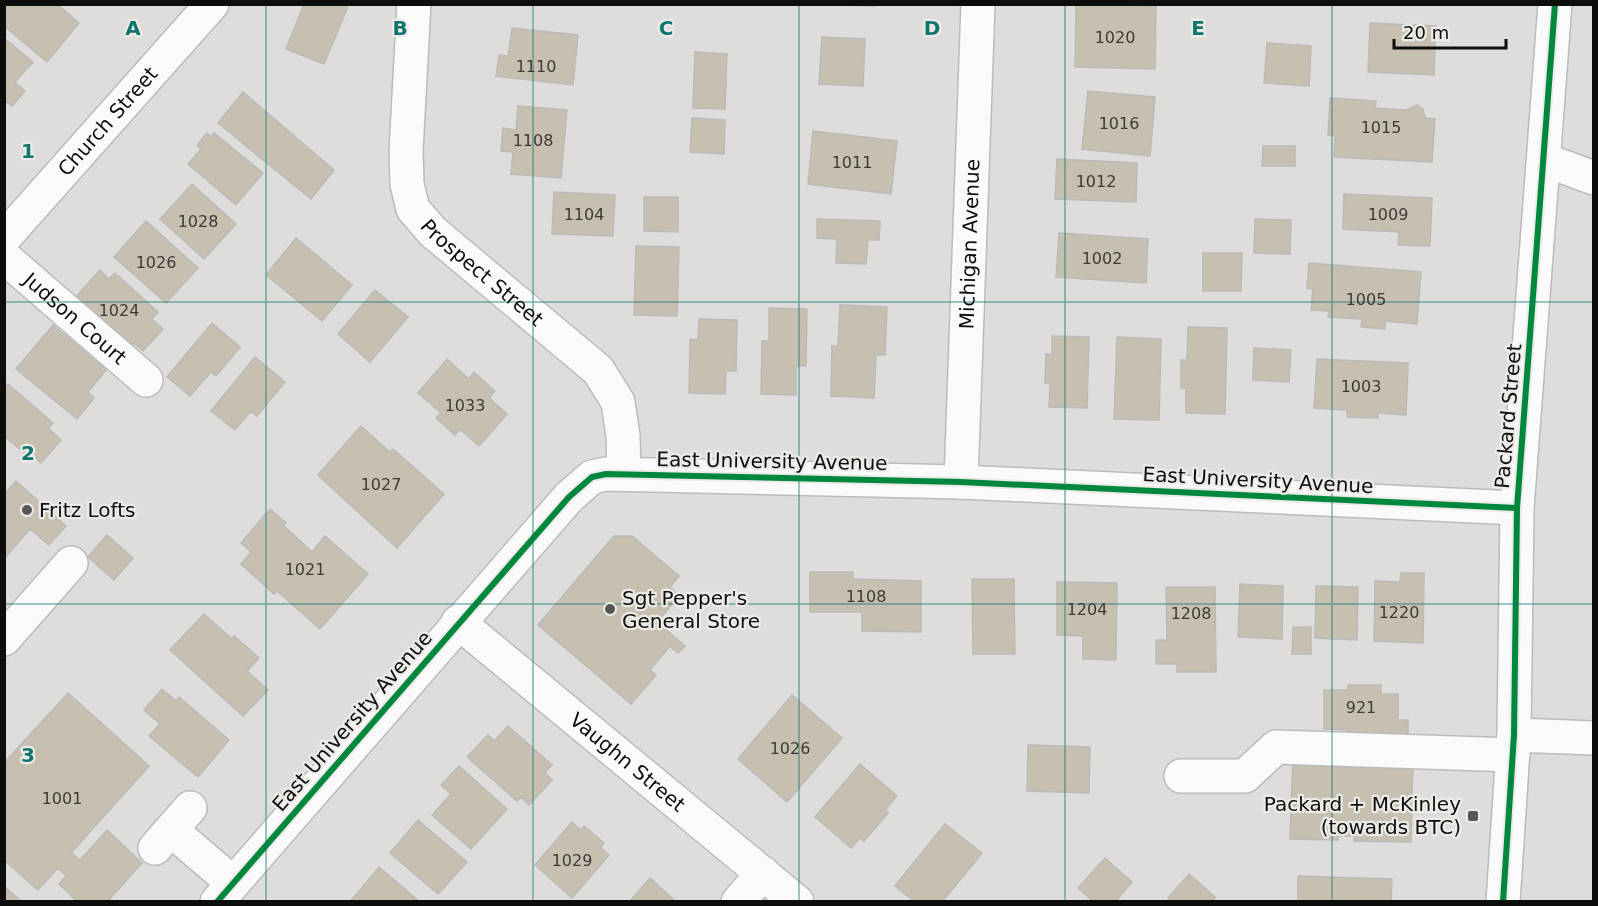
<svg xmlns="http://www.w3.org/2000/svg" width="1598" height="906" font-family="'DejaVu Sans',sans-serif">
<style>
.building{fill:#c7c0b1;stroke:#bbbab9;stroke-width:1.5}
.lines{fill:none;stroke-linecap:round;stroke-linejoin:round}
.minor-casing{stroke:#bcbbba;stroke-width:36}
.major-casing{stroke:#bcbbba;stroke-width:36}
.minor{stroke:#fafafa;stroke-width:33}
.major{stroke:#fafafa;stroke-width:33}
.cycleway-casing{stroke:#edebe7;stroke-width:10}
.cycleway{stroke:#00873e;stroke-width:6}
.grid{fill:none;stroke:#0f766e;stroke-width:1.5;stroke-opacity:0.55}
.poi-dot{fill:#565654;stroke:#edebe7;stroke-width:2}
.labels{text-anchor:middle;stroke-width:4.5;stroke-linejoin:round;paint-order:stroke}
.number-label{font-size:16px;fill:#3c3a34}
.street-label{font-size:20px;fill:#0d0d0b;stroke:#edebe7}
.poi-label{font-size:20px;fill:#0d0d0b;stroke:#edebe7;text-anchor:start}
.grid-label{font-size:20px;text-anchor:middle;font-weight:bold;fill:#0f766e;stroke:#edebe7;stroke-width:4.5;stroke-linejoin:round;paint-order:stroke}
</style>
<rect width="100%" height="100%" fill="#dfdddb"/>
<path class="building" d="M 4,4 L 57,4 L 79,23 L 47,62 L 4,26 Z
M 304,4 L 349,4 L 324,64 L 286,49 Z
M 806,4 L 876,4 L 876,6 Z
M 1076,4 L 1156,6 L 1155,69 L 1075,67 Z
M 1370,23 L 1436,26 L 1434,75 L 1368,72 Z
M 512,28 L 578,35 L 573,85 L 496,76 L 499,55 L 508,56 Z
M 822,37 L 865,39 L 863,86 L 819,84 Z
M 4,38 L 33,62 L 15,82 L 25,91 L 12,106 L 4,100 Z
M 1267,43 L 1311,46 L 1309,86 L 1264,83 Z
M 695,52 L 727,54 L 725,109 L 693,108 Z
M 1088,91 L 1155,97 L 1150,156 L 1082,149 Z
M 243,92 L 334,170 L 311,199 L 218,123 Z
M 1330,98 L 1376,101 L 1375,108 L 1406,110 L 1417,105 L 1423,109 L 1425,118 L 1435,119 L 1432,162 L 1334,157 L 1335,136 L 1328,135 Z
M 518,106 L 567,110 L 561,178 L 511,174 L 513,152 L 501,151 L 503,128 L 516,130 Z
M 692,118 L 725,120 L 724,154 L 690,152 Z
M 813,131 L 897,141 L 891,194 L 808,184 Z
M 207,133 L 211,137 L 214,133 L 263,173 L 236,205 L 188,164 L 201,149 L 197,145 Z
M 1263,146 L 1295,146 L 1295,166 L 1262,166 Z
M 1057,159 L 1137,163 L 1136,202 L 1055,199 Z
M 192,184 L 236,224 L 204,259 L 160,219 Z
M 554,192 L 615,195 L 613,236 L 552,234 Z
M 1344,194 L 1432,198 L 1430,246 L 1398,245 L 1399,232 L 1343,229 Z
M 644,197 L 678,197 L 678,232 L 644,231 Z
M 817,219 L 880,221 L 879,240 L 868,240 L 866,264 L 836,263 L 837,239 L 817,238 Z
M 1255,219 L 1291,220 L 1290,254 L 1254,253 Z
M 146,221 L 198,268 L 166,303 L 114,257 Z
M 1059,233 L 1148,239 L 1146,283 L 1056,277 Z
M 296,238 L 352,285 L 322,321 L 266,275 Z
M 636,246 L 679,247 L 677,316 L 634,315 Z
M 1203,253 L 1242,253 L 1241,291 L 1203,291 Z
M 1309,263 L 1421,272 L 1417,324 L 1385,321 L 1385,329 L 1361,327 L 1362,319 L 1328,317 L 1329,311 L 1311,310 L 1313,289 L 1307,288 Z
M 100,270 L 109,279 L 115,273 L 158,312 L 152,319 L 163,329 L 143,351 L 134,343 L 126,352 L 74,299 Z
M 375,290 L 408,317 L 370,362 L 338,334 Z
M 840,305 L 887,307 L 885,355 L 876,355 L 874,398 L 831,396 L 832,346 L 838,346 Z
M 769,308 L 807,309 L 806,366 L 796,366 L 796,395 L 761,394 L 762,341 L 769,341 Z
M 699,319 L 737,320 L 736,371 L 726,371 L 725,394 L 689,393 L 690,339 L 698,340 Z
M 212,323 L 240,347 L 216,376 L 211,372 L 190,396 L 167,377 Z
M 53,325 L 106,370 L 88,392 L 94,398 L 77,419 L 16,369 Z
M 1188,327 L 1227,328 L 1225,414 L 1186,413 L 1186,388 L 1181,388 L 1181,360 L 1187,360 Z
M 1052,336 L 1089,337 L 1087,408 L 1049,407 L 1050,383 L 1045,383 L 1046,354 L 1052,355 Z
M 1117,337 L 1161,339 L 1159,420 L 1114,419 Z
M 1254,348 L 1291,350 L 1289,382 L 1253,380 Z
M 255,357 L 285,382 L 257,416 L 251,411 L 235,430 L 211,411 Z
M 447,359 L 469,379 L 474,372 L 495,391 L 489,398 L 507,414 L 479,446 L 460,429 L 455,435 L 436,418 L 441,413 L 418,393 Z
M 1317,359 L 1408,363 L 1406,415 L 1378,413 L 1378,418 L 1347,417 L 1347,410 L 1314,408 Z
M 8,384 L 53,423 L 48,428 L 61,440 L 41,463 L 30,453 L 27,455 L 4,436 L 4,389 Z
M 361,426 L 390,452 L 393,449 L 444,494 L 397,548 L 318,475 Z
M 16,481 L 66,526 L 49,545 L 30,529 L 4,559 L 4,495 Z
M 270,509 L 286,523 L 283,525 L 312,552 L 325,536 L 368,574 L 320,629 L 277,591 L 274,594 L 241,564 L 251,552 L 241,543 Z
M 107,535 L 133,558 L 114,580 L 88,557 Z
M 614,536 L 632,536 L 679,576 L 670,587 L 679,596 L 657,622 L 685,646 L 678,653 L 670,646 L 650,670 L 656,675 L 631,704 L 538,625 Z
M 810,572 L 853,572 L 853,579 L 921,581 L 921,632 L 862,631 L 862,612 L 810,612 Z
M 1401,573 L 1424,573 L 1423,643 L 1374,641 L 1375,581 L 1400,582 Z
M 972,579 L 1014,579 L 1015,654 L 973,654 Z
M 1057,582 L 1117,583 L 1116,660 L 1083,659 L 1083,636 L 1057,635 Z
M 1240,584 L 1283,586 L 1282,639 L 1238,637 Z
M 1316,586 L 1358,587 L 1357,640 L 1315,638 Z
M 1166,587 L 1215,587 L 1216,672 L 1177,672 L 1177,664 L 1156,664 L 1156,640 L 1167,640 Z
M 204,614 L 232,639 L 234,636 L 259,658 L 247,671 L 268,690 L 243,716 L 170,650 Z
M 1293,627 L 1311,627 L 1311,654 L 1292,654 Z
M 1348,685 L 1381,685 L 1381,694 L 1398,694 L 1398,720 L 1408,720 L 1408,737 L 1347,737 L 1347,730 L 1324,729 L 1324,690 L 1348,690 Z
M 162,689 L 176,701 L 179,697 L 229,740 L 198,777 L 149,736 L 160,724 L 144,710 Z
M 68,693 L 149,766 L 71,853 L 80,860 L 107,830 L 142,863 L 107,902 L 78,902 L 59,884 L 66,876 L 58,868 L 38,890 L 4,860 L 4,763 Z
M 792,695 L 842,738 L 787,802 L 738,759 Z
M 508,726 L 552,765 L 545,773 L 552,780 L 529,805 L 521,797 L 517,801 L 467,757 L 488,735 L 494,741 Z
M 1028,745 L 1090,747 L 1089,793 L 1027,791 Z
M 1293,755 L 1413,759 L 1411,842 L 1354,841 L 1354,836 L 1338,836 L 1338,840 L 1290,839 Z
M 860,764 L 897,796 L 885,810 L 888,813 L 864,841 L 860,838 L 851,848 L 815,817 Z
M 459,766 L 507,809 L 471,849 L 432,815 L 451,794 L 441,785 Z
M 418,820 L 467,862 L 438,894 L 390,853 Z
M 572,822 L 581,830 L 584,826 L 604,843 L 600,847 L 609,855 L 572,898 L 535,865 Z
M 945,824 L 982,853 L 942,902 L 915,902 L 895,886 Z
M 1105,858 L 1132,882 L 1115,902 L 1094,902 L 1078,888 Z
M 379,867 L 420,902 L 350,902 Z
M 1189,874 L 1215,897 L 1211,902 L 1172,902 L 1168,898 Z
M 1298,876 L 1392,879 L 1391,902 L 1298,902 Z
M 650,878 L 676,902 L 629,902 Z
M 4,886 L 22,902 L 4,902 Z"/>
<g class="lines">
<defs>
<g id="minor">
<path id="s1" d="M 414,4 L 406,151 L 407,184 L 413,209 L 433,232 L 598,370 L 618,402 L 623,436 L 624,474"/>
<path d="M 1545,160 L 1594,178"/>
<path id="s2" d="M 4,238 L 212,4"/>
<path id="s3" d="M 4,257 L 146,380"/>
<path id="s4" d="M 961,482 L 978,4"/>
<path id="s5" d="M 458,622 L 797,902"/>
<path d="M 4,639 L 71,563"/>
<path d="M 1514,735 L 1594,738"/>
<path d="M 1181,776 L 1245,776 L 1276,747 L 1513,755"/>
<path d="M 171,830 L 233,883"/>
<path d="M 155,848 L 190,808"/>
<path d="M 217,902 L 569,497 L 592,477 L 606,474 L 961,482 L 1517,508"/>
<path d="M 738,902 L 763,873"/>
</g>
<path id="major" d="M 1503,902 L 1514,735 L 1517,508 L 1555,4"/>
</defs>
<use href="#minor" class="minor-casing"/>
<use href="#major" class="major-casing"/>
<use href="#minor" class="minor"/>
<use href="#major" class="major"/>
<defs>
<path id="cycleway" d="M 217,902 L 569,497 L 592,477 L 606,474 L 961,482 L 1517,508
M 1503,902 L 1514,735 L 1517,508 L 1555,4"/>
</defs>
<use href="#cycleway" class="cycleway-casing"/>
<use href="#cycleway" class="cycleway"/>
</g>
<path class="grid" d="M 266,4 L 266,902M 533,4 L 533,902M 799,4 L 799,902M 1065,4 L 1065,902M 1332,4 L 1332,902M 4,302 L 1594,302M 4,604 L 1594,604"/>
<g class="poi-dot">
<circle cx="27" cy="510" r="6"/>
<circle cx="610" cy="609" r="6"/>
<rect x="1467" y="810" width="12" height="12" rx="3"/>
</g>
<g class="labels">
<g class="number-label">
<text x="1115" y="43">1020</text>
<text x="536" y="72">1110</text>
<text x="1119" y="129">1016</text>
<text x="1381" y="133">1015</text>
<text x="533" y="146">1108</text>
<text x="852" y="168">1011</text>
<text x="1096" y="187">1012</text>
<text x="584" y="220">1104</text>
<text x="1388" y="220">1009</text>
<text x="198" y="227">1028</text>
<text x="1102" y="264">1002</text>
<text x="156" y="268">1026</text>
<text x="1366" y="305">1005</text>
<text x="119" y="316">1024</text>
<text x="1361" y="392">1003</text>
<text x="465" y="411">1033</text>
<text x="381" y="490">1027</text>
<text x="305" y="575">1021</text>
<text x="866" y="602">1108</text>
<text x="1087" y="615">1204</text>
<text x="1399" y="618">1220</text>
<text x="1191" y="619">1208</text>
<text x="1361" y="713">921</text>
<text x="790" y="754">1026</text>
<text x="62" y="804">1001</text>
<text x="572" y="866">1029</text>
</g>
<g class="street-label">
<text dy="7" stroke="none"><textPath href="#s2" startOffset="156">Church Street</textPath></text>
<text dy="7" stroke="none"><textPath href="#s4" startOffset="238">Michigan Avenue</textPath></text>
<text dy="7" stroke="none"><textPath href="#s1" startOffset="300">Prospect Street</textPath></text>
<text dy="7" stroke="none"><textPath href="#s3" startOffset="94">Judson Court</textPath></text>
<text transform="translate(1508 416) rotate(-85)" y="7">Packard Street</text>
<text transform="translate(772 461) rotate(1)" y="7">East University Avenue</text>
<text transform="translate(1258 480) rotate(3)" y="7">East University Avenue</text>
<text transform="translate(352 721) rotate(-49)" y="7">East University Avenue</text>
<text dy="7" stroke="none"><textPath href="#s5" startOffset="220">Vaughn Street</textPath></text>
</g>
<g class="poi-label">
<text x="39" y="517">Fritz Lofts</text>
<text x="622" y="605">Sgt Pepper's<tspan x="622" dy="23">General Store</tspan></text>
<text x="1461" y="811" text-anchor="end">Packard + McKinley<tspan x="1461" dy="23">(towards BTC)</tspan></text>
</g>
</g>
<g class="grid-label">
<text x="133" y="35">A</text>
<text x="400" y="35">B</text>
<text x="666" y="35">C</text>
<text x="932" y="35">D</text>
<text x="1198" y="35">E</text>
<text x="28" y="158">1</text>
<text x="28" y="460">2</text>
<text x="28" y="762">3</text>
</g>
<rect width="1598" height="906" fill="none" stroke="#0d0d0b" stroke-width="12"/>
<path d="M1394 39v9h112v-9" fill="none" stroke="#0d0d0b" stroke-width="3"/>
<text x="1403" y="39" font-size="18" fill="#0d0d0b" stroke="#edebe7" stroke-width="4.5" paint-order="stroke">20 m</text>
</svg>
